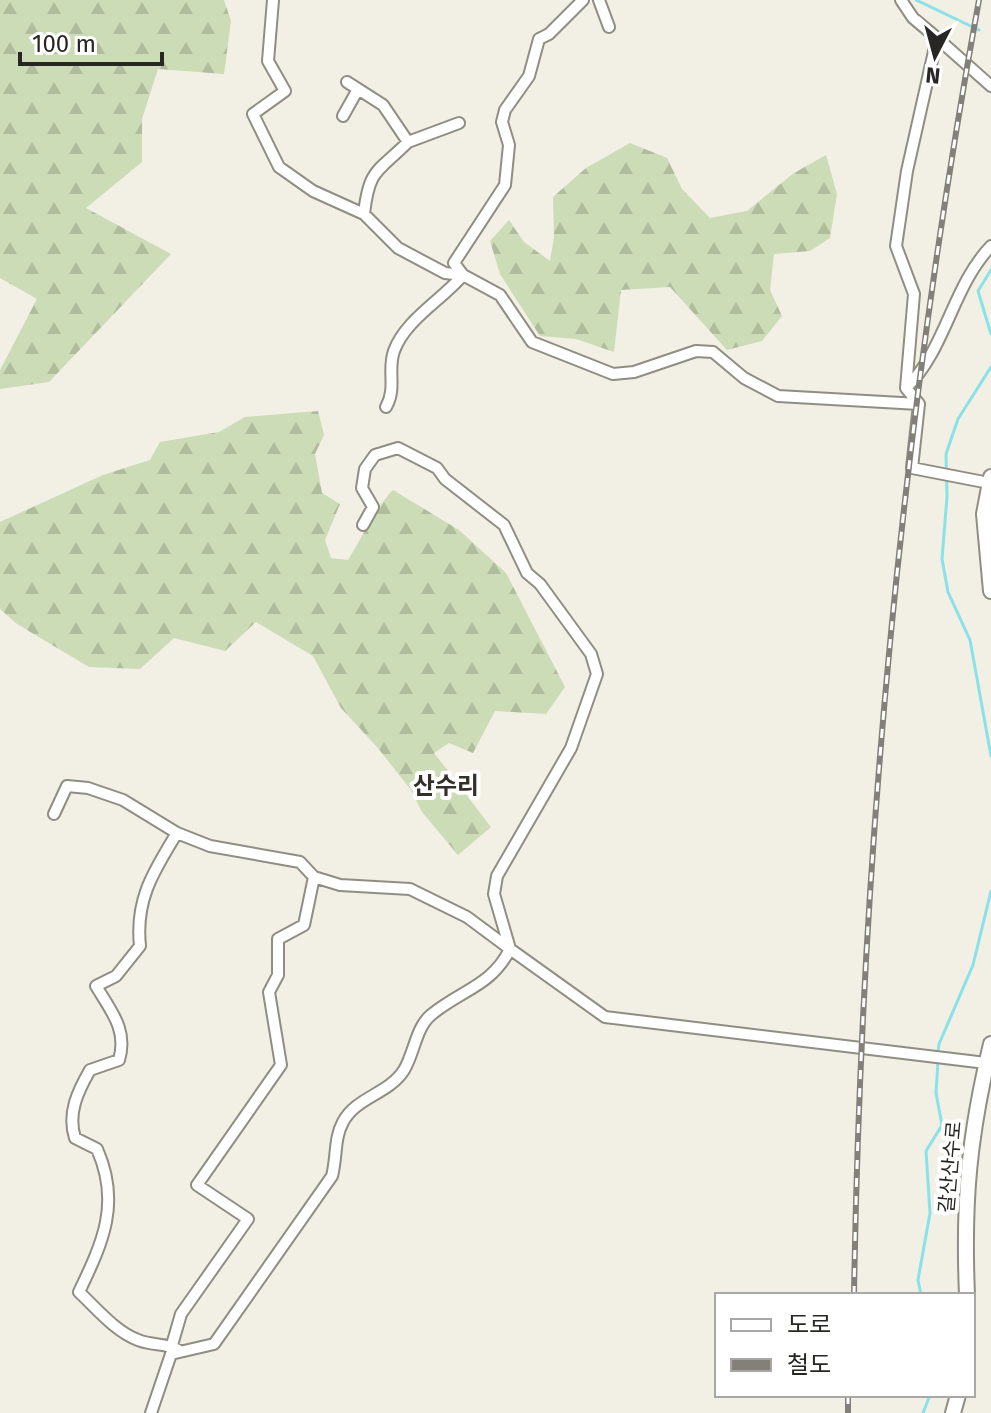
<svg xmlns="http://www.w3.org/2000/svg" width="991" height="1413" font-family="'Fira Sans','Noto Sans KR',sans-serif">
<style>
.forest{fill:url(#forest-firs)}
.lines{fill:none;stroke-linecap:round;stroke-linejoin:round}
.stream{stroke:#8ae2e8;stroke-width:3}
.minor-casing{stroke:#908d83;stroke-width:14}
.secondary-casing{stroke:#908d83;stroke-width:18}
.minor{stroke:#fff;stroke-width:10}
.secondary{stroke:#fff;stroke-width:14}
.rail-casing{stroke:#828079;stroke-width:6}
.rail{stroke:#fff;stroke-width:3;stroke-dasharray:9;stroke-linecap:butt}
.labels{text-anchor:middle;stroke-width:8;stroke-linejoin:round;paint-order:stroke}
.street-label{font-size:20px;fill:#272622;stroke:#fff}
.quarter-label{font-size:24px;font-weight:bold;fill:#323027;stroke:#fff}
</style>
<defs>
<pattern id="forest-firs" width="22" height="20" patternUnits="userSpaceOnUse" patternTransform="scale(2)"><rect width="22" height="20" fill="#ccdcb7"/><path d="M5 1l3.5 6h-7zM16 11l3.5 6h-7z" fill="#afbd9d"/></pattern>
</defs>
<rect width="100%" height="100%" fill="#f2efe4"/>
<path class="forest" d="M 0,0 L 224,0 L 231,21 L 224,74 L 158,69 L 142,119 L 142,162 L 86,208 L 171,254 L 49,382 L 0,389 L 0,370 L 37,299 L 0,278 Z
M 630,143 L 667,158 L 682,189 L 710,218 L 747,211 L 794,173 L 826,155 L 837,194 L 830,238 L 810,251 L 774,254 L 770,290 L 782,316 L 762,341 L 727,350 L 670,287 L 621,290 L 614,352 L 576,339 L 540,336 L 500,274 L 490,241 L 509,220 L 524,242 L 550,261 L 554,237 L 553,197 L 586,168 Z
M 318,411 L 324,435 L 315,454 L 322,493 L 340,504 L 325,540 L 331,558 L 348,560 C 360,541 378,504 393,490 L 459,530 L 506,573 L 565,687 L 546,714 L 495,711 L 473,753 L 449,743 L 434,753 L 491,827 L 458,855 L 422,812 L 411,790 L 377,747 L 341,708 L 313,656 L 256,622 L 225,651 L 174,638 L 140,669 L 89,667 L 17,624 L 0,609 L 0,522 L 103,475 L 150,460 L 160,442 L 219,432 L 245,417 Z"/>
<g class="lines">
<path class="stream" d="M 916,0 L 979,30
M 991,270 L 978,291 L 991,334
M 991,367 L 958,419 L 946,454 L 947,497 L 942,559 L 948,592 L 970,640 L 991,756
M 938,1053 L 939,1044 L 973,965 L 991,891
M 921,1295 L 918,1280 L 930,1213 L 926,1151 L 942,1125 L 936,1093 L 938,1061
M 923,1413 L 930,1395"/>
<defs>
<path id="minor" d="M 273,0 L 268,61 L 285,91 L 253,114 L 279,167 L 313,191 L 364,214 L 398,248 L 445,273 L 463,275
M 583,0 L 549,34 L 539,39 L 529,76 L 505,110 L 502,122 L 509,145 L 505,185 L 454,263 L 463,275 L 500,295 L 532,342 L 613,374 L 634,372 L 696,351 L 713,352 L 744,378 L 778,396 L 919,404 L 912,468 L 989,483
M 599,0 L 609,27
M 901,0 L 913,18 L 937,38 L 907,171 L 896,246 L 914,294 L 906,388 L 919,404
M 937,38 L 991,86
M 347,82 L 383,105 L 408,142 C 378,172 369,168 364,214
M 343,116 L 357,91
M 408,142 L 459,123
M 906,388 C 946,349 952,287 991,246
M 386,407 C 397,388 387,370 394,351 C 405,320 442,300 463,275
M 363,525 L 373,507 L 362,488 L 365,469 L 375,455 L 398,448 L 437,468 L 445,479 L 504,525 L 527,573 L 540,584 L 591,654 L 597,674 L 571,748 L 497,876 L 494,894 L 510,949
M 54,814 L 67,786 L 88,788 L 123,800 L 177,833 L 210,846 L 300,862 L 314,877 L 340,885 L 410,889 L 467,917 L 510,949
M 177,833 C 154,871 135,899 140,946 L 116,976 L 96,986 C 111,1011 128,1030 119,1060 L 90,1070 C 78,1091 67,1113 75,1138 L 97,1149 C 121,1203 103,1242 79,1292 C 97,1309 115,1331 138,1340 C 153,1346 168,1343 180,1351
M 172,1345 L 181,1314 L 248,1219 L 197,1185 L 281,1065 L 269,992 L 278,975 L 278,939 L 304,925 L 314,877
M 151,1413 L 171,1354 L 214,1344 L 332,1176 C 337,1157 334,1138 343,1122 C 356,1097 389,1094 404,1070 C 414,1054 416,1027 431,1015 C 461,990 492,986 510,949 L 605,1017 L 986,1063"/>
<path id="secondary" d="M 991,477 L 984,514 L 991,591
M 967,1295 C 963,1200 969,1136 991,1044
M 953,1413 L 958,1395"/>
</defs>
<use href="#minor" class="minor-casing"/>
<use href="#secondary" class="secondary-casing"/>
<use href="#minor" class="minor"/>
<use href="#secondary" class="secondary"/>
<defs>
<path id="rail" d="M 854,1295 C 861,861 901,427 979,0
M 848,1395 L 848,1413"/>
</defs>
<use href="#rail" class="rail-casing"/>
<use href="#rail" class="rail"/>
</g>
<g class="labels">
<g class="street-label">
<text transform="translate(950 1167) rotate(-85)" y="7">갈산산수로</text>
</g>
<g class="quarter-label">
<text x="446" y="794">산수리</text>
</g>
</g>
<rect x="715" y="1293" width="260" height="104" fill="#ffffff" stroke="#a9a8a7" stroke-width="2"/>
<rect x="731" y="1319" width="40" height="12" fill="#ffffff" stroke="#a9a8a7" stroke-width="2"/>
<text x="787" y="1333" font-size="24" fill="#272622">도로</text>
<rect x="731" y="1359" width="40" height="12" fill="#828079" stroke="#a9a8a7" stroke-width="2"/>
<text x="787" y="1373" font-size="24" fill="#272622">철도</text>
<g transform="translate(935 56) rotate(186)" stroke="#ffffff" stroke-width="6" paint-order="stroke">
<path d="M0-6L14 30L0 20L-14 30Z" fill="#272622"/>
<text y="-12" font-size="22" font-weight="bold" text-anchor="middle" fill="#272622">N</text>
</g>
<path d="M20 52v12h142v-12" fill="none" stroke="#272622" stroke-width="4"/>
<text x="32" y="52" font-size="24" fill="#272622" stroke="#ffffff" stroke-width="6" paint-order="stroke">100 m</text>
</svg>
